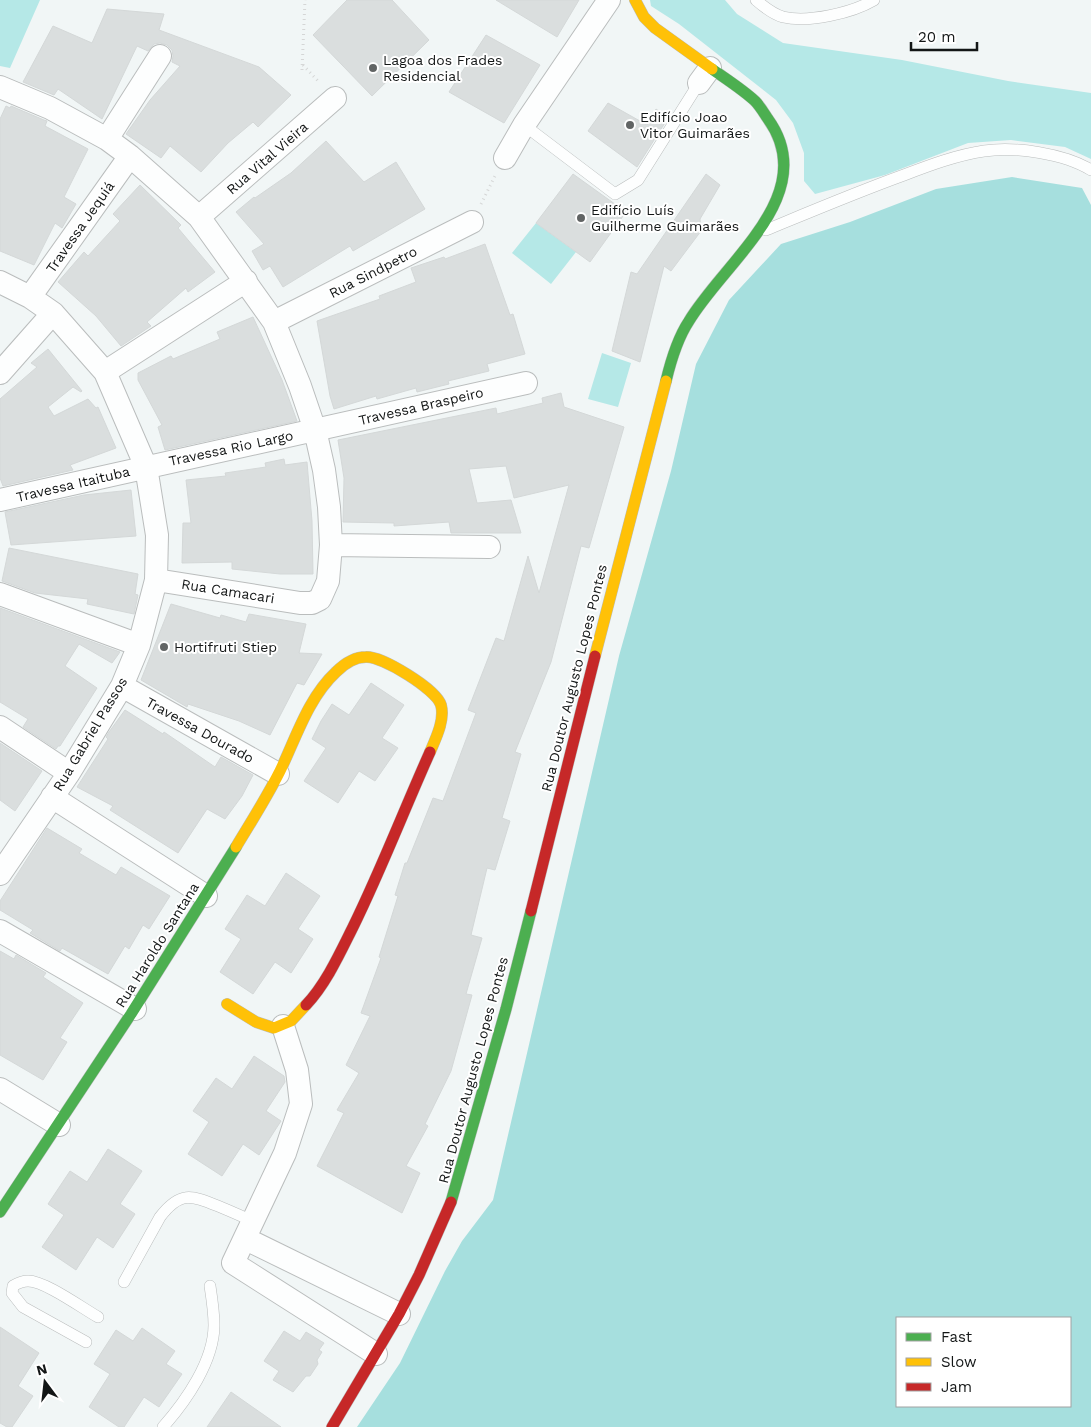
<svg xmlns="http://www.w3.org/2000/svg" width="1091" height="1427" font-family="'Work Sans',sans-serif">
<style>
.green{fill:#b5e8e7}
.forest{fill:#a6dfde;fill-rule:evenodd}
.building{fill:#dadede;stroke:#d4d8d8}
.lines{fill:none;stroke-linecap:round;stroke-linejoin:round}
.lane-casing{stroke:#babdbd;stroke-width:12}
.street-casing{stroke:#babdbd;stroke-width:24}
.fast-casing{stroke:#babdbd;stroke-width:12}
.slow-casing{stroke:#babdbd;stroke-width:12}
.jam-casing{stroke:#babdbd;stroke-width:12}
.path{stroke:#d5d6d6;stroke-width:3;stroke-dasharray:1 4;stroke-linecap:butt}
.lane{stroke:#fdfefe;stroke-width:11}
.street{stroke:#fdfefe;stroke-width:22}
.fast{stroke:#4caf50;stroke-width:11}
.slow{stroke:#ffc107;stroke-width:11}
.jam{stroke:#c62828;stroke-width:11}
.poi-dot{fill:#616464;stroke:#fff;stroke-width:2}
.labels{text-anchor:middle;stroke-width:4;stroke-linejoin:round;paint-order:stroke}
.poi-label{font-size:14px;fill:#131616;stroke:#fff;text-anchor:start}
.street-label{font-size:14px;fill:#131616;stroke:#fff}
</style>
<rect width="100%" height="100%" fill="#f1f6f6"/>
<path class="green" d="M 0,0 L 40,0 L 10,68 L 0,66 Z
M 650,0 L 725,0 L 737,14 L 783,43 L 902,60 L 1008,81 L 1091,93 L 1091,159 L 1065,147 L 1011,140 L 968,143 L 885,175 L 815,194 L 804,181 L 804,153 L 793,123 L 776,100 L 679,24 L 651,6 Z
M 536,223 L 576,252 L 551,284 L 512,253 Z
M 602,353 L 631,363 L 618,407 L 588,399 Z"/>
<path class="forest" d="M 1012,177 L 1082,188 L 1091,205 L 1091,1427 L 357,1427 L 400,1363 L 445,1271 L 462,1241 L 493,1200 L 619,656 L 671,471 L 696,364 L 729,300 L 781,244 L 850,222 L 936,189 ZM 897,1318 L 1070,1318 L 1070,1406 L 897,1406 Z"/>
<path class="building" d="M 347,0 L 392,0 L 429,40 L 372,96 L 313,35 Z
M 496,0 L 579,0 L 557,37 Z
M 107,9 L 164,14 L 159,30 L 259,67 L 291,95 L 258,127 L 253,122 L 228,143 L 201,172 L 170,146 L 161,158 L 126,134 L 150,100 L 180,66 L 172,62 L 173,56 L 172,50 L 167,45 L 160,43 L 154,44 L 148,51 L 137,46 L 102,119 L 58,89 L 54,95 L 23,82 L 53,26 L 92,43 Z
M 486,35 L 540,65 L 504,123 L 449,92 Z
M 608,103 L 647,125 L 656,109 L 668,118 L 637,167 L 588,131 Z
M 6,106 L 10,108 L 11,106 L 44,120 L 47,121 L 45,126 L 88,149 L 64,197 L 76,204 L 62,228 L 55,223 L 34,265 L 0,251 L 0,119 Z
M 326,141 L 364,182 L 396,162 L 425,209 L 353,251 L 350,246 L 283,287 L 270,266 L 263,270 L 252,251 L 264,244 L 236,212 L 254,197 L 255,198 L 291,173 Z
M 573,174 L 626,212 L 590,262 L 536,223 Z
M 706,174 L 720,185 L 700,219 L 701,231 L 671,271 L 664,266 L 640,362 L 612,351 L 631,272 L 637,274 Z
M 140,185 L 181,225 L 178,228 L 215,272 L 188,292 L 186,288 L 147,322 L 151,326 L 121,346 L 96,316 L 58,282 L 84,252 L 88,256 L 120,221 L 113,214 Z
M 485,244 L 510,315 L 513,314 L 525,354 L 487,364 L 489,371 L 448,381 L 449,384 L 417,392 L 416,388 L 377,399 L 376,396 L 334,409 L 330,396 L 317,321 L 380,299 L 379,296 L 416,282 L 411,268 L 444,257 L 445,259 Z
M 253,317 L 282,380 L 297,421 L 165,450 L 158,427 L 162,425 L 138,380 L 138,373 L 171,356 L 173,359 L 220,339 L 217,332 Z
M 48,349 L 82,391 L 81,392 L 73,387 L 48,407 L 54,416 L 88,399 L 96,408 L 98,407 L 116,448 L 70,465 L 73,470 L 3,486 L 0,478 L 0,399 L 37,367 L 31,363 Z
M 561,393 L 564,407 L 624,427 L 589,548 L 581,546 L 551,662 L 515,752 L 521,754 L 502,818 L 510,821 L 495,870 L 487,868 L 471,935 L 482,938 L 466,994 L 472,995 L 451,1071 L 425,1124 L 428,1126 L 406,1166 L 420,1173 L 402,1213 L 317,1166 L 344,1113 L 337,1110 L 359,1073 L 346,1065 L 370,1016 L 361,1013 L 381,958 L 379,957 L 398,896 L 395,895 L 405,863 L 407,863 L 433,798 L 443,801 L 476,713 L 468,710 L 496,638 L 504,641 L 528,556 L 539,593 L 569,485 L 514,498 L 506,466 L 469,469 L 477,503 L 511,500 L 521,533 L 451,533 L 449,522 L 394,526 L 394,523 L 343,522 L 344,478 L 338,440 L 496,408 L 497,414 L 543,403 L 542,398 Z
M 284,459 L 285,465 L 307,462 L 312,521 L 313,574 L 280,574 L 232,569 L 232,562 L 182,563 L 183,523 L 191,523 L 186,480 L 226,476 L 225,473 L 266,467 L 265,463 Z
M 131,490 L 136,536 L 11,545 L 5,512 L 84,495 Z
M 9,548 L 138,574 L 135,594 L 138,595 L 134,614 L 87,604 L 88,599 L 35,593 L 2,581 Z
M 171,604 L 220,618 L 221,615 L 246,622 L 249,614 L 306,624 L 299,653 L 322,654 L 304,685 L 297,683 L 270,735 L 239,721 L 188,704 L 187,707 L 141,680 Z
M 0,608 L 120,652 L 112,663 L 79,644 L 65,666 L 97,688 L 60,746 L 58,746 L 56,749 L 23,727 L 28,719 L 0,702 Z
M 371,683 L 404,705 L 382,738 L 398,748 L 375,781 L 359,771 L 338,803 L 304,781 L 326,748 L 312,739 L 321,721 L 332,704 L 349,715 Z
M 125,710 L 163,734 L 164,732 L 215,767 L 221,757 L 253,775 L 242,796 L 225,819 L 207,809 L 178,853 L 110,810 L 113,806 L 77,787 L 108,739 L 106,737 L 109,732 Z
M 0,743 L 42,771 L 15,811 L 0,800 Z
M 47,828 L 82,849 L 79,853 L 116,875 L 121,867 L 170,896 L 149,929 L 143,925 L 129,949 L 125,946 L 108,974 L 62,948 L 60,951 L 30,933 L 33,930 L 0,910 L 0,901 Z
M 286,873 L 320,896 L 298,929 L 313,939 L 291,973 L 275,962 L 253,994 L 220,972 L 241,939 L 225,929 L 247,895 L 265,906 Z
M 0,951 L 14,959 L 16,955 L 46,973 L 43,977 L 83,1003 L 60,1038 L 67,1042 L 43,1080 L 0,1055 Z
M 254,1056 L 284,1076 L 285,1082 L 266,1111 L 281,1121 L 259,1155 L 243,1144 L 222,1176 L 188,1154 L 209,1122 L 193,1111 L 216,1078 L 232,1089 Z
M 108,1149 L 142,1171 L 120,1204 L 135,1214 L 113,1248 L 97,1237 L 76,1270 L 42,1247 L 64,1215 L 48,1204 L 70,1171 L 87,1182 Z
M 0,1327 L 39,1353 L 18,1386 L 33,1396 L 12,1427 L 7,1427 L 0,1423 Z
M 142,1328 L 175,1351 L 166,1364 L 182,1374 L 159,1407 L 144,1397 L 124,1427 L 119,1427 L 89,1407 L 110,1374 L 94,1364 L 116,1330 L 133,1341 Z
M 284,1331 L 300,1341 L 306,1332 L 324,1343 L 319,1350 L 322,1352 L 317,1360 L 318,1364 L 310,1376 L 306,1376 L 293,1392 L 273,1380 L 279,1371 L 264,1361 Z
M 231,1392 L 281,1427 L 207,1427 Z"/>
<g class="lines">
<defs>
<path id="lane" d="M 756,0 C 764,7 773,14 783,17 C 808,23 852,13 874,0
M 524,125 L 615,194 L 638,180 L 699,83
M 766,230 C 812,211 857,192 904,175 C 930,165 957,155 984,151 C 1015,146 1065,154 1091,170
M 124,1282 L 160,1217 C 180,1191 191,1195 218,1206 C 230,1211 242,1216 254,1222
M 86,1342 L 23,1307 L 12,1293 L 13,1286 C 18,1283 22,1281 28,1281 C 45,1281 82,1308 98,1317
M 163,1427 C 186,1401 214,1361 214,1325 C 214,1312 212,1299 210,1286"/>
<path id="street" d="M 699,83 L 710,68
M 0,87 L 50,108 L 107,139 L 130,156 L 199,217 L 274,322 L 300,386 L 315,430 L 324,470 L 329,507 L 331,545 L 328,581 L 320,599 L 312,603 L 300,603 L 156,580
M 107,139 L 160,56
M 505,158 L 524,125 L 609,0
M 199,217 L 335,98
M 0,282 L 30,297 L 53,313 L 105,372 L 146,467 L 157,535 L 156,580 L 139,645 L 122,686 L 69,773 L 0,874
M 30,297 L 130,156
M 274,322 L 472,222
M 105,372 L 246,281
M 0,373 L 53,313
M 0,500 L 526,383
M 331,545 L 489,547
M 0,594 L 139,645
M 122,686 L 278,774
M 0,727 L 69,773
M 52,797 L 206,896
M 0,931 L 135,1009
M 283,1026 L 297,1070 L 301,1104 L 285,1153 L 233,1263 L 376,1354
M 0,1089 L 59,1125
M 246,1239 L 399,1314"/>
<path id="fast" d="M 666,381 C 671,360 677,339 689,321 C 724,262 822,194 768,119 C 764,113 760,106 755,101 C 742,89 726,79 712,69
M 451,1202 L 506,1009 L 531,911
M 0,1212 L 131,1014 L 236,847"/>
<path id="slow" d="M 635,0 L 644,17 L 655,28 L 712,69
M 595,656 L 666,381
M 236,847 C 251,822 267,797 280,771 C 296,738 308,698 336,672 C 344,664 355,657 366,657 C 382,656 436,689 441,705 C 445,720 436,738 430,752
M 227,1004 L 256,1022 L 274,1028 L 291,1021 L 306,1005"/>
<path id="jam" d="M 531,911 L 595,656
M 306,1005 C 326,984 340,953 353,927 C 381,870 404,810 430,752
M 332,1427 L 399,1314 L 419,1275 L 451,1202"/>
</defs>
<use href="#lane" class="lane-casing"/>
<use href="#street" class="street-casing"/>
<use href="#fast" class="fast-casing"/>
<use href="#slow" class="slow-casing"/>
<use href="#jam" class="jam-casing"/>
<path class="path" d="M 303,65 L 319,82
M 302,70 L 305,0
M 481,204 L 495,176"/>
<use href="#lane" class="lane"/>
<use href="#street" class="street"/>
<use href="#fast" class="fast"/>
<use href="#slow" class="slow"/>
<use href="#jam" class="jam"/>
</g>
<g class="poi-dot">
<circle cx="373" cy="68" r="5"/>
<circle cx="630" cy="125" r="5"/>
<circle cx="581" cy="218" r="5"/>
<circle cx="164" cy="647" r="5"/>
</g>
<g class="labels">
<g class="poi-label">
<text x="383" y="65">Lagoa dos Frades<tspan x="383" dy="16">Residencial</tspan></text>
<text x="640" y="122">Edifício Joao<tspan x="640" dy="16">Vitor Guimarães</tspan></text>
<text x="591" y="215">Edifício Luís<tspan x="591" dy="16">Guilherme Guimarães</tspan></text>
<text x="174" y="652">Hortifruti Stiep</text>
</g>
<g class="street-label">
<text transform="translate(267 158) rotate(-41)" y="5">Rua Vital Vieira</text>
<text transform="translate(80 227) rotate(-55)" y="5">Travessa Jequiá</text>
<text transform="translate(373 272) rotate(-27)" y="5">Rua Sindpetro</text>
<text transform="translate(421 406) rotate(-13)" y="5">Travessa Braspeiro</text>
<text transform="translate(231 448) rotate(-12)" y="5">Travessa Rio Largo</text>
<text transform="translate(73 484) rotate(-13)" y="5">Travessa Itaituba</text>
<text transform="translate(228 591) rotate(9)" y="5">Rua Camacari</text>
<text transform="translate(574 678) rotate(-76)" y="5">Rua Doutor Augusto Lopes Pontes</text>
<text transform="translate(200 730) rotate(29)" y="5">Travessa Dourado</text>
<text transform="translate(90 734) rotate(-59)" y="5">Rua Gabriel Passos</text>
<text transform="translate(157 945) rotate(-58)" y="5">Rua Haroldo Santana</text>
<text transform="translate(473 1070) rotate(-75)" y="5">Rua Doutor Augusto Lopes Pontes</text>
</g>
</g>
<rect x="896" y="1317" width="175" height="90" fill="#ffffff" stroke="#a1a2a2"/>
<rect x="906" y="1333" width="25" height="8" fill="#4caf50" stroke="#a1a2a2"/>
<text x="941" y="1342" font-size="15" fill="#131616">Fast</text>
<rect x="906" y="1358" width="25" height="8" fill="#ffc107" stroke="#a1a2a2"/>
<text x="941" y="1367" font-size="15" fill="#131616">Slow</text>
<rect x="906" y="1383" width="25" height="8" fill="#c62828" stroke="#a1a2a2"/>
<text x="941" y="1392" font-size="15" fill="#131616">Jam</text>
<g transform="translate(45 1382) rotate(345)" stroke="#ffffff" stroke-width="4" paint-order="stroke">
<path d="M0-4L9 19L0 12L-9 19Z" fill="#131616"/>
<text y="-8" font-size="14" font-weight="bold" text-anchor="middle" fill="#131616">N</text>
</g>
<path d="M911 42v8h66v-8" fill="none" stroke="#131616" stroke-width="2.5"/>
<text x="918" y="42" font-size="15" fill="#131616" stroke="#ffffff" stroke-width="4" paint-order="stroke">20 m</text>
</svg>
